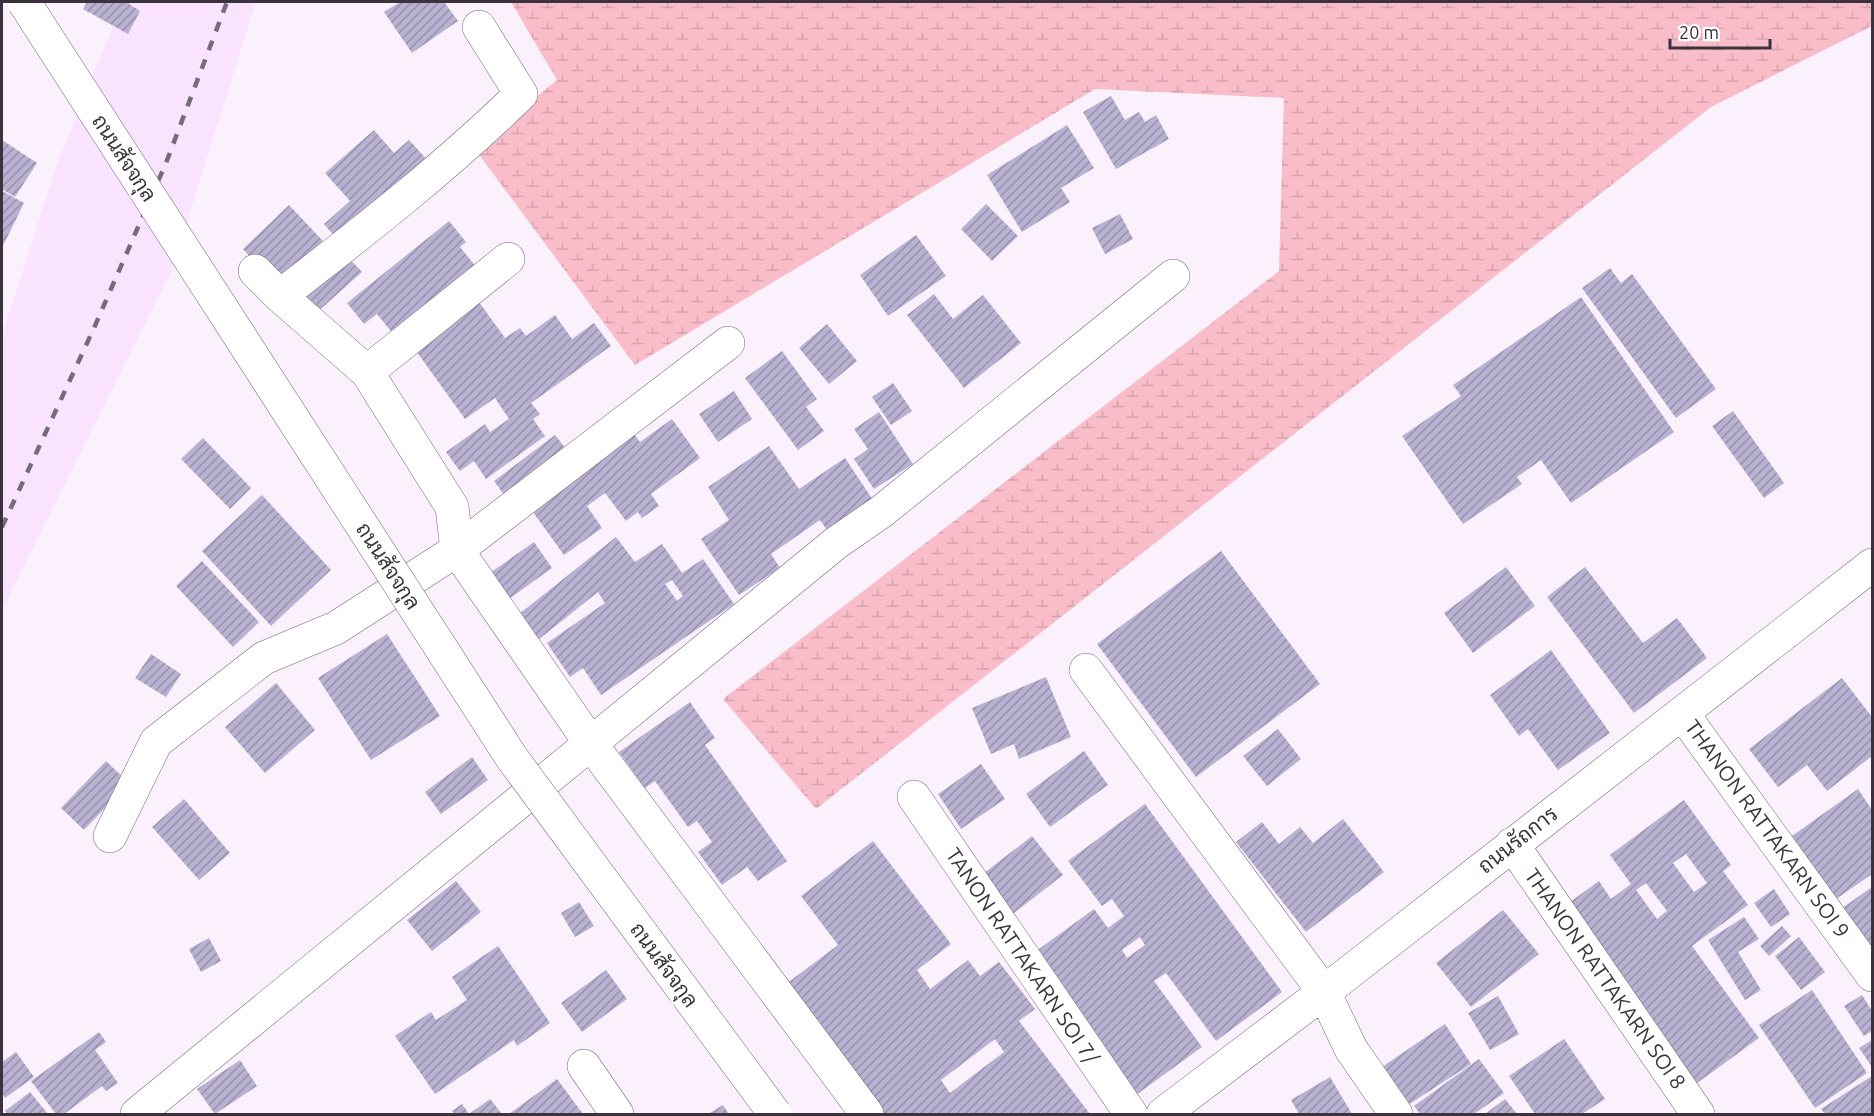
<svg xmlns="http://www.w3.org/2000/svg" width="1874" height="1116" font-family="Ubuntu,Sarabun,sans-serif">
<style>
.built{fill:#fae3ff}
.wetland{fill:url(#wetland-marsh)}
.building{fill:url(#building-hatch);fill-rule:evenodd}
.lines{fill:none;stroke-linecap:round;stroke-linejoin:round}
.minor-casing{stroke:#79647d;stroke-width:34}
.minor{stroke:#fff;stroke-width:33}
.rail{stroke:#766c77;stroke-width:4.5;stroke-dasharray:10 10;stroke-linecap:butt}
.minor-bridge-casing{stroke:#79647d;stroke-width:34;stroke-linecap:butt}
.minor-bridge{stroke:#fff;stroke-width:33}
.labels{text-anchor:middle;stroke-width:4.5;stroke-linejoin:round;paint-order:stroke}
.street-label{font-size:21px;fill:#3c323d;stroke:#fff}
</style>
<defs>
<pattern id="wetland-marsh" width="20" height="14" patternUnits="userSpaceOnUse" patternTransform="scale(1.5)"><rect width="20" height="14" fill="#f8bdc8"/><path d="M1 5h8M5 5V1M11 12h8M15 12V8" fill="none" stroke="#d6a3ad"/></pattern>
<pattern id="building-hatch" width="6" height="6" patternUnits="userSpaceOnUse" patternTransform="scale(1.5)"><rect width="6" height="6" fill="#b9b1d1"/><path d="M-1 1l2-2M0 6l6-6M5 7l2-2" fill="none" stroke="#9891ab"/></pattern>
</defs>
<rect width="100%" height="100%" fill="#faf1fc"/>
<path class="built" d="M 123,2 L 256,2 L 171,272 L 2,610 L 2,335 L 59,159 Z"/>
<path class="wetland" d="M 511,2 L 1872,2 L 1872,26 L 1711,107 L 816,809 L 723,699 L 1279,271 L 1284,98 L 1095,89 L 635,365 L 474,148 L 557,80 Z"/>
<path class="building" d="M 87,2 L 130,2 L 129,4 L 140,11 L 128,34 L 83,9 Z
M 400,2 L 444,2 L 458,21 L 412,53 L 384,12 Z
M 1111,96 L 1125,120 L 1139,112 L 1145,122 L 1156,115 L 1169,139 L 1116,169 L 1083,112 Z
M 1067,125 L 1094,168 L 1061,188 L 1070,202 L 1022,232 L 987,175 Z
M 374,130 L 394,153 L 409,140 L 432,165 L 341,244 L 324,224 L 350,201 L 325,173 Z
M 2,140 L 37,163 L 15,197 L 2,189 Z
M 2,191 L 24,203 L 2,248 Z
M 986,204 L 1018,236 L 992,261 L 961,229 Z
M 289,205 L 323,241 L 277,286 L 243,249 Z
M 1120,214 L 1133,239 L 1105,254 L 1092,228 Z
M 449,221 L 466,242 L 460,247 L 477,268 L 394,335 L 377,314 L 364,324 L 347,303 Z
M 916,235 L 946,276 L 888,316 L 860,275 Z
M 345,254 L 362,272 L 314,315 L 297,296 Z
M 1610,268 L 1621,283 L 1632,274 L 1716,389 L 1676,418 L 1582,288 Z
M 934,294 L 953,319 L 983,295 L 1021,343 L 964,388 L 907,315 Z
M 1581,297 L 1674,432 L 1571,503 L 1541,460 L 1517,477 L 1522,484 L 1463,524 L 1402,436 L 1461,396 L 1453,385 Z
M 479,302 L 505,338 L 520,328 L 526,336 L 555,315 L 572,339 L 594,323 L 611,346 L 531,403 L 540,414 L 533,419 L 545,436 L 486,479 L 474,461 L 460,471 L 446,452 L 485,424 L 490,432 L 509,419 L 495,398 L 465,419 L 414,348 Z
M 827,324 L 857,361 L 829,384 L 799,348 Z
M 782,351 L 817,399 L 806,407 L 824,431 L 798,450 L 745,378 Z
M 893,383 L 912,411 L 891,425 L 872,397 Z
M 734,391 L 752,419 L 718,442 L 699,414 Z
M 1733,411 L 1784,483 L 1764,498 L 1712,426 Z
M 879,412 L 913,464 L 874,489 L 854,459 L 868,449 L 854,429 Z
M 672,419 L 700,458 L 651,494 L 659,506 L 642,518 L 638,512 L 626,521 L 605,493 L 587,506 L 602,528 L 564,555 L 530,508 L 634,434 L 640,442 Z
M 555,435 L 566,449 L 505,496 L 494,481 Z
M 203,438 L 251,488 L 230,509 L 181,459 Z
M 769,446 L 799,489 L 845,458 L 881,512 L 836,543 L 820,520 L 771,554 L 780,568 L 739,595 L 701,539 L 729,520 L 708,487 Z
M 262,495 L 331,570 L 271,626 L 202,551 Z
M 616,537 L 635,562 L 662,544 L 682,573 L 703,559 L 734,604 L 601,695 L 583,668 L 570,677 L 547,643 L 605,603 L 598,592 L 533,644 L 513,619 ZM 672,580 L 683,596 L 677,601 L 665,584 Z
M 534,542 L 552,568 L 509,599 L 490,573 Z
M 1221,551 L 1320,684 L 1196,777 L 1097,644 Z
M 202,561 L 259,622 L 233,647 L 176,586 Z
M 1506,567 L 1535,606 L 1473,653 L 1444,613 Z
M 1585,567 L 1643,643 L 1677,618 L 1707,658 L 1634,713 L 1547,597 Z
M 387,634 L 440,716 L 371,760 L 318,678 Z
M 1551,650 L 1610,733 L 1558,770 L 1528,729 L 1519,736 L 1490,695 Z
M 151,654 L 181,674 L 166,697 L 135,678 Z
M 1046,677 L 1071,737 L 1019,759 L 1014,744 L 991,754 L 972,708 Z
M 1842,678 L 1872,717 L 1872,756 L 1827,791 L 1807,765 L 1778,787 L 1749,749 Z
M 276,683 L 315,730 L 265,773 L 225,727 Z
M 690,702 L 715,738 L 705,745 L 787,861 L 758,881 L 747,867 L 722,885 L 698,852 L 712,842 L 697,821 L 688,827 L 655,781 L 645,788 L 619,752 Z
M 1278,729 L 1301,759 L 1267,786 L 1243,756 Z
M 1084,751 L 1108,785 L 1050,827 L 1026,794 Z
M 472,757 L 488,780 L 441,814 L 425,792 Z
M 106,761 L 129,783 L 84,830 L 61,808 Z
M 981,764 L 1005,799 L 961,829 L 938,794 Z
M 1858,789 L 1872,810 L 1872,874 L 1836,899 L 1792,836 Z
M 184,799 L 230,853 L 199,880 L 152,827 Z
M 1684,800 L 1731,865 L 1723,871 L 1748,905 L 1692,946 L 1759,1038 L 1693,1086 L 1563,907 L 1599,881 L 1611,899 L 1631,884 L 1610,855 ZM 1686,854 L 1707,883 L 1694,892 L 1673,863 ZM 1646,883 L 1667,911 L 1657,919 L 1636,890 Z
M 1145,804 L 1282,992 L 1216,1041 L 1166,973 L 1154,981 L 1202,1047 L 1136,1095 L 1024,960 L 1094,909 L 1108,928 L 1124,916 L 1112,899 L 1102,906 L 1068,861 ZM 1140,937 L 1145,945 L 1127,958 L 1122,950 Z
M 1343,819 L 1384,872 L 1306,932 L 1236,842 L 1262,822 L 1279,844 L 1300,827 L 1313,843 Z
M 1032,836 L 1063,875 L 1009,917 L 979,877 Z
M 873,841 L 951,944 L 917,970 L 930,989 L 968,960 L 980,976 L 999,962 L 1035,1009 L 1019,1021 L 1090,1114 L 878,1114 L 782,987 L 838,945 L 801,896 ZM 995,1039 L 1004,1052 L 950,1093 L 941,1080 Z
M 456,881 L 481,912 L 432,951 L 407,920 Z
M 1872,887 L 1872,960 L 1838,911 Z
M 1774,889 L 1790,914 L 1771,927 L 1754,903 Z
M 579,902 L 594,926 L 575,937 L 561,913 Z
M 1503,910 L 1539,954 L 1471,1007 L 1436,963 Z
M 1744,917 L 1759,939 L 1738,952 L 1761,990 L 1745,1000 L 1708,940 Z
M 1782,926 L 1791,936 L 1769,956 L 1760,946 Z
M 1799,937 L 1825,972 L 1801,990 L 1775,956 Z
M 209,938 L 221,961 L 201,972 L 189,949 Z
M 498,946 L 550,1023 L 517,1046 L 514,1040 L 435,1094 L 395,1036 L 431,1012 L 436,1020 L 467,1000 L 452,977 Z
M 606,970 L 627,999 L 582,1032 L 561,1003 Z
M 1812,990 L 1867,1073 L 1815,1108 L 1759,1025 Z
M 1862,995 L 1872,1011 L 1872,1031 L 1864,1036 L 1844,1006 Z
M 1498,996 L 1519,1034 L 1490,1050 L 1468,1013 Z
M 1445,1024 L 1471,1064 L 1405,1107 L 1379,1069 Z
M 99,1032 L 106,1042 L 95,1050 L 118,1083 L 106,1091 L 102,1086 L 64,1114 L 56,1114 L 31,1081 Z
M 1564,1039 L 1605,1099 L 1582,1114 L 1535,1114 L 1509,1076 Z
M 1872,1040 L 1872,1067 L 1859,1048 Z
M 16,1052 L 34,1077 L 5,1098 L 2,1092 L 2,1062 Z
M 1479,1059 L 1504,1093 L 1474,1114 L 1420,1114 L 1414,1106 Z
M 240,1060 L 257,1086 L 215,1114 L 197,1089 Z
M 1872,1076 L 1872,1114 L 1825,1114 L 1821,1109 Z
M 1330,1077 L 1352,1114 L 1299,1114 L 1291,1100 Z
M 557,1079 L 583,1114 L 509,1114 Z
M 30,1092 L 48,1114 L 7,1114 L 5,1111 Z
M 490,1099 L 502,1114 L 455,1114 L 452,1111 L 462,1104 L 469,1114 Z
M 1505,1099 L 1517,1114 L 1485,1114 Z
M 723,1105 L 729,1114 L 708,1114 Z"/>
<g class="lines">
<defs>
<path id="minor" d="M 255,271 L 280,296 L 367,372 L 452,507 L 457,550 L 591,744 L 867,1114
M 280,296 C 363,232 445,168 521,94 L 479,27
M 367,372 L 508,259
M 1086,670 L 1324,992 L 1351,1049 L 1396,1114
M 1682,713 L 1872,975
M 914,797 L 1131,1114
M 110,836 L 156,742 L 264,658 L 336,628 L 457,550 L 728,343
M 1512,844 L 1698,1114
M 584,1066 L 617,1114
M 137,1114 L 836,543 L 881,512 L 1173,276
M 1163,1114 L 1324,992 L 1872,565"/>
</defs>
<use href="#minor" class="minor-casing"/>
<use href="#minor" class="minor"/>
<path class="rail" d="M 2,527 L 94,328 L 166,163 L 227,2"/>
<defs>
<path id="minor-bridge" d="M 24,2 L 512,758 L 775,1114"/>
</defs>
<use href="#minor-bridge" class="minor-bridge-casing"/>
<use href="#minor-bridge" class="minor-bridge"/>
</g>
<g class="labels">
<g class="street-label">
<text transform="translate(124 158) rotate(57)" y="7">ถนนสัจจกุล</text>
<text transform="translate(388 566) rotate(57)" y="7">ถนนสัจจกุล</text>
<text transform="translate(1767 829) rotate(54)" y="7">THANON RATTAKARN SOI 9</text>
<text transform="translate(1518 840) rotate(-38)" y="7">ถนนรัถการ</text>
<text transform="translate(1022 956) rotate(56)" y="7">TANON RATTAKARN SOI 7/</text>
<text transform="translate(664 965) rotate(54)" y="7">ถนนสัจจกุล</text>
<text transform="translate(1605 979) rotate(55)" y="7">THANON RATTAKARN SOI 8</text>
</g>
</g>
<rect width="1874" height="1116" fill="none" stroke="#3c323d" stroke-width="6"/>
<path d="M1670 39v9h100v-9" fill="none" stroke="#3c323d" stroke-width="3"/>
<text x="1679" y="39" font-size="18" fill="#3c323d" stroke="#ffffff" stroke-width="4.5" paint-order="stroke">20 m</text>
</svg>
